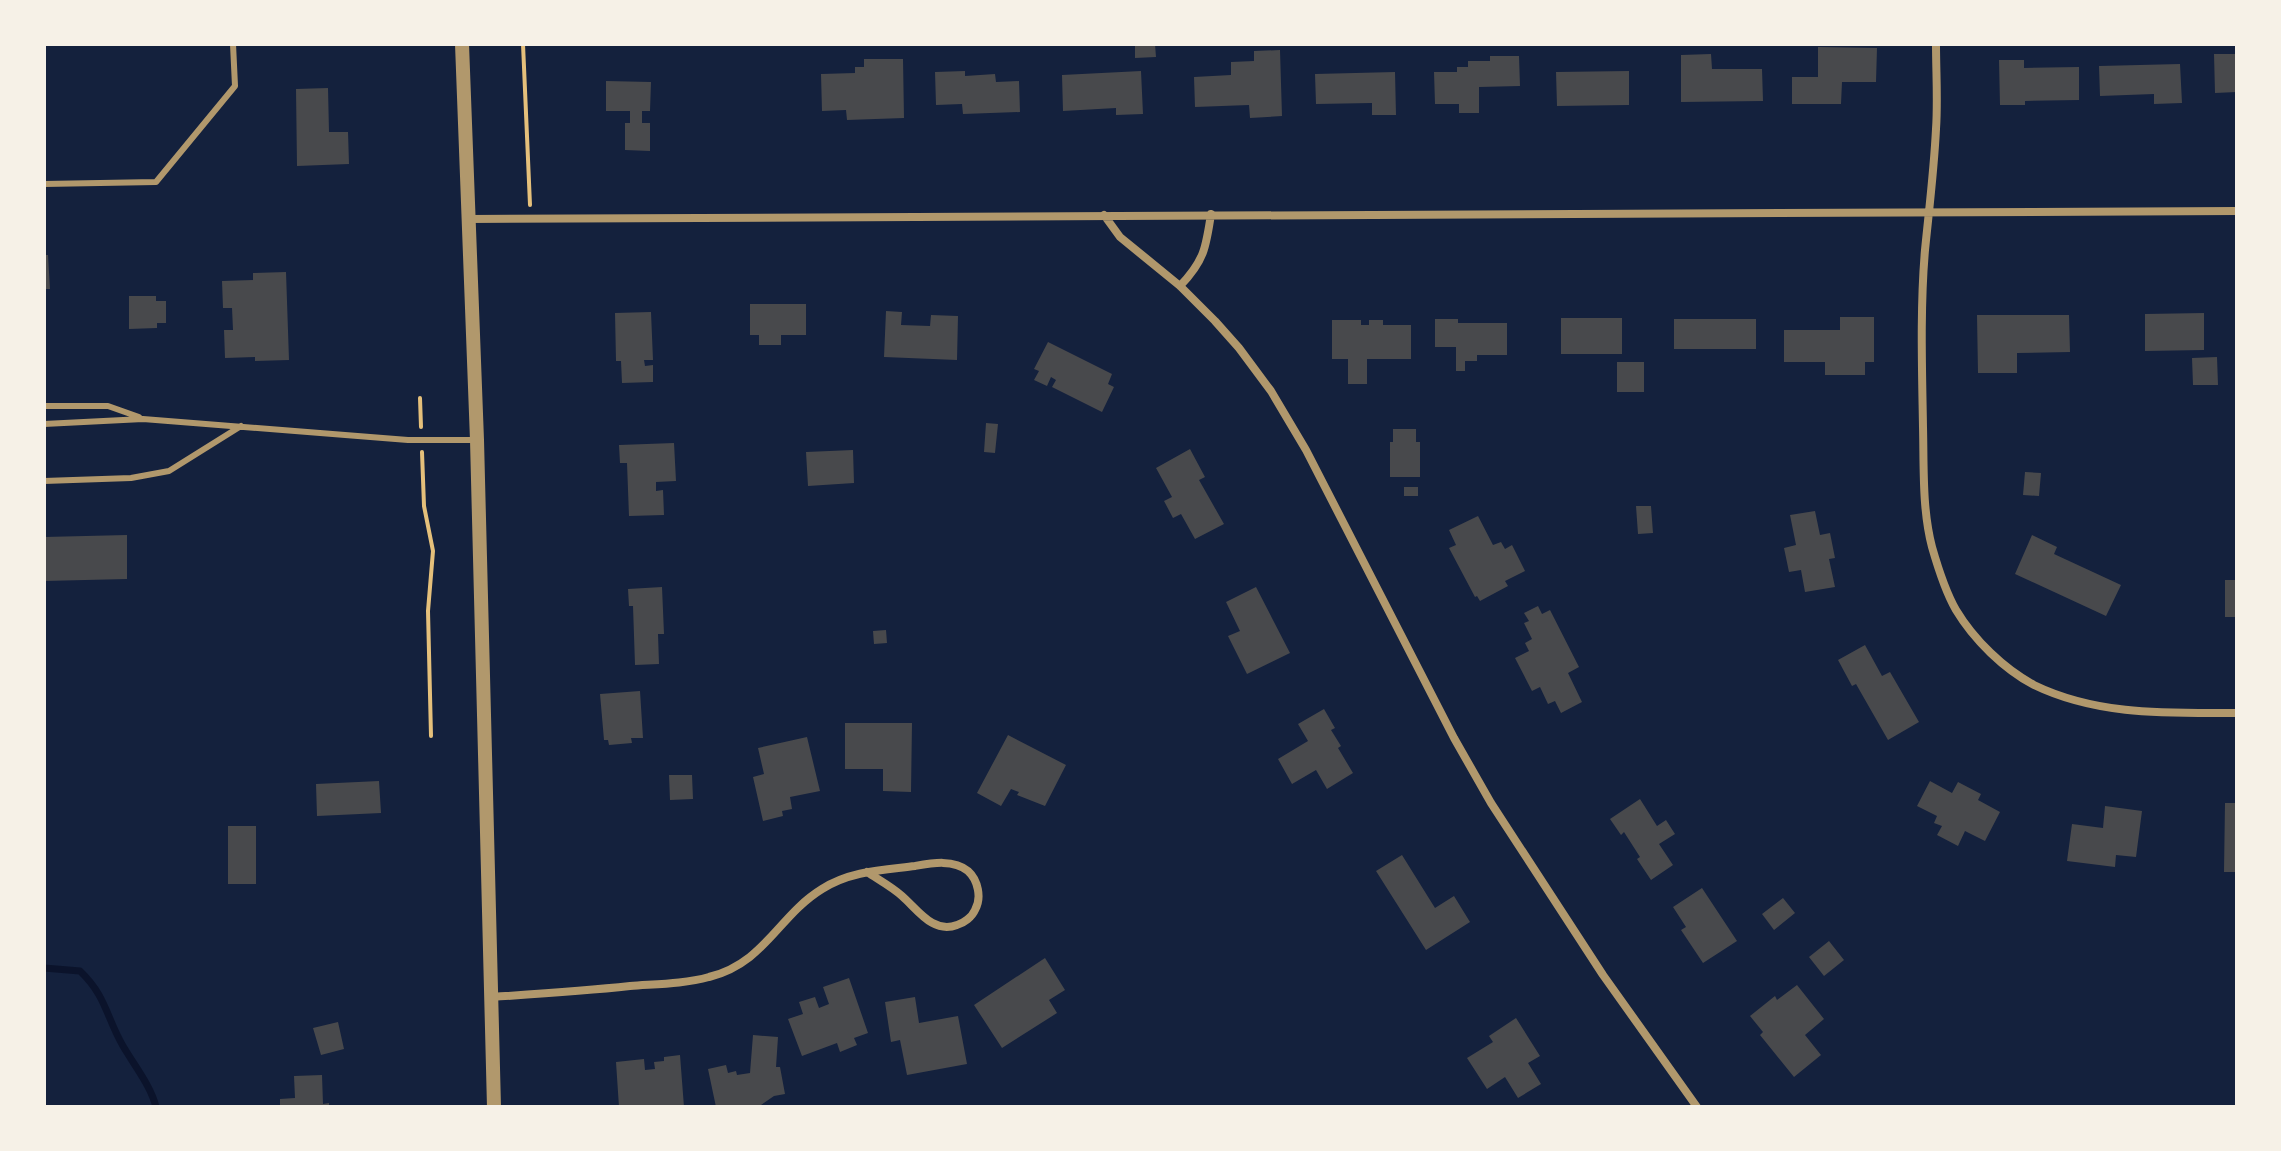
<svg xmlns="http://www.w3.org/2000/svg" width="2281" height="1151" font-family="Manrope,sans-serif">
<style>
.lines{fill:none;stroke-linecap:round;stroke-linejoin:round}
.stream{stroke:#0b132b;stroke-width:7}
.building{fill:#48494c}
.path{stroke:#e5c07b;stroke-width:4}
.service{stroke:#b1986c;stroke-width:6}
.minor{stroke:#b1986c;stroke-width:8}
.tertiary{stroke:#b1986c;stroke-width:14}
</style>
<rect width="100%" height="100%" fill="#14213d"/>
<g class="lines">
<path class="stream" d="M 44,968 L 80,971 C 107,997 106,1017 123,1046 C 134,1065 151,1086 156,1107"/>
</g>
<path class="building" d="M 1135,44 L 1155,44 L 1156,57 L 1135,58 Z
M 1818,47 L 1877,48 L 1876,82 L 1842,82 L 1841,104 L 1792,104 L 1792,77 L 1818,77 Z
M 1280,50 L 1282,116 L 1250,118 L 1249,105 L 1195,107 L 1194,77 L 1231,75 L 1231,62 L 1254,61 L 1254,51 Z
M 1711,54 L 1712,69 L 1762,69 L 1763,101 L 1681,102 L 1681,55 Z
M 2214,54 L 2237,54 L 2237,92 L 2215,93 Z
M 1490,56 L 1519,56 L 1520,86 L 1479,87 L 1479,113 L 1459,113 L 1459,104 L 1435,104 L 1434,72 L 1457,72 L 1457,67 L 1468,67 L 1468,61 L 1490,61 Z
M 864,59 L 903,59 L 904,118 L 847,120 L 846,110 L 822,111 L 821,74 L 855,73 L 855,67 L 864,67 Z
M 1999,60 L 2024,60 L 2024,68 L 2079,67 L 2079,100 L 2025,101 L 2025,105 L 2000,105 Z
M 2180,64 L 2182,103 L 2154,104 L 2154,94 L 2100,96 L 2099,66 Z
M 965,71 L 965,76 L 995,74 L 996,82 L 1019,81 L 1020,112 L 963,114 L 962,104 L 936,105 L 935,72 Z
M 1141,71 L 1143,114 L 1116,115 L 1116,108 L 1063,111 L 1062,75 Z
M 1629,71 L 1629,105 L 1557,106 L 1556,72 Z
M 1395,72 L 1396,115 L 1372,115 L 1372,103 L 1316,104 L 1315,74 Z
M 606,81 L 651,82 L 650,111 L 642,111 L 642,123 L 650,123 L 650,151 L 625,150 L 625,123 L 630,123 L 630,111 L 606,111 Z
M 328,88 L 329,132 L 348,132 L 349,164 L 297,166 L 296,89 Z
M 44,255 L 48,255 L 50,289 L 44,289 Z
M 286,272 L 289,360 L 255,361 L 255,357 L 225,358 L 224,330 L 233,330 L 232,308 L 223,308 L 222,281 L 253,280 L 253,273 Z
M 129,296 L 156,296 L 156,301 L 166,301 L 166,323 L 157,323 L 157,328 L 129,329 Z
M 750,304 L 806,304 L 806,335 L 781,335 L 781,345 L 759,345 L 759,335 L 750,335 Z
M 886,311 L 902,312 L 901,325 L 930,326 L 931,315 L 958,316 L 957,360 L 884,357 Z
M 651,312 L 653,360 L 644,360 L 645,366 L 653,365 L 653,382 L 622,383 L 621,361 L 616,361 L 615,313 Z
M 2204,313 L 2204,350 L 2145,351 L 2145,314 Z
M 1977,315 L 2069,315 L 2070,352 L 2017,353 L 2017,373 L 1978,373 Z
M 1840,317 L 1874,317 L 1874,362 L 1865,362 L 1865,375 L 1825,375 L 1825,362 L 1784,362 L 1784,330 L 1840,330 Z
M 1561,318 L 1622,318 L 1622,354 L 1561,354 Z
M 1435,319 L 1458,319 L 1458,323 L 1507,323 L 1507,355 L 1477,355 L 1477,361 L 1465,361 L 1465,371 L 1456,371 L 1456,347 L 1435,347 Z
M 1674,319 L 1756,319 L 1756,349 L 1674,349 Z
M 1332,320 L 1361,320 L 1361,325 L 1369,325 L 1369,320 L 1383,320 L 1383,325 L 1411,325 L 1411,359 L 1367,359 L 1367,384 L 1348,384 L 1348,359 L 1332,359 Z
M 1048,342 L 1112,374 L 1108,384 L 1114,387 L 1102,412 L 1052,387 L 1056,380 L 1051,377 L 1047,386 L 1034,380 L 1039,371 L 1034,369 Z
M 2217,357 L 2218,385 L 2193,385 L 2192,358 Z
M 1617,362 L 1644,362 L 1644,392 L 1617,392 Z
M 986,423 L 998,424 L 995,453 L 984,452 Z
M 1393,429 L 1416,429 L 1416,442 L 1420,442 L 1420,477 L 1390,477 L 1390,442 L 1393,442 Z
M 674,443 L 676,481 L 656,482 L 656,491 L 663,490 L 664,515 L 629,516 L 627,463 L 620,463 L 619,445 Z
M 1190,449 L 1205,477 L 1199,480 L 1224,524 L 1195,539 L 1181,514 L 1173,518 L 1164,501 L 1172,497 L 1156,468 Z
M 853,450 L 854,483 L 808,486 L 806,452 Z
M 2025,472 L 2041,473 L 2039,496 L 2023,495 Z
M 1404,487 L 1418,487 L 1418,496 L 1404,496 Z
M 1636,506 L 1651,506 L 1653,533 L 1638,534 Z
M 1815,511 L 1820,535 L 1830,533 L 1835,558 L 1829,559 L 1835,587 L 1805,592 L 1801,570 L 1789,572 L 1784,548 L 1796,545 L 1790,515 Z
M 1478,516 L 1493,545 L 1501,542 L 1505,549 L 1512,545 L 1525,571 L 1505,581 L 1508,586 L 1480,601 L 1477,596 L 1475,597 L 1449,548 L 1456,545 L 1449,530 Z
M 127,535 L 127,579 L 44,581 L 44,537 Z
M 2032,535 L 2057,547 L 2054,554 L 2121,585 L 2106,616 L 2015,574 Z
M 2225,580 L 2237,580 L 2237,617 L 2225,617 Z
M 662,587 L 664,634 L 658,634 L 659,664 L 635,665 L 633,606 L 629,606 L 628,589 Z
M 1256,587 L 1290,653 L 1247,674 L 1228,636 L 1240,631 L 1226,602 Z
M 1538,606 L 1542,614 L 1550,610 L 1579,667 L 1568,673 L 1582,702 L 1561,713 L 1555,701 L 1548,704 L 1540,687 L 1532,691 L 1515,658 L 1529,651 L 1525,643 L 1532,639 L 1524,623 L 1529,621 L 1524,613 Z
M 886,630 L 887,643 L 874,644 L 873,631 Z
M 1865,645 L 1882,676 L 1890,672 L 1919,722 L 1888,740 L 1856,684 L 1852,686 L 1838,660 Z
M 640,691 L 643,738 L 631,738 L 632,743 L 609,745 L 608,740 L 604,740 L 600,694 Z
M 1324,709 L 1335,728 L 1331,730 L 1341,746 L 1338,748 L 1353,773 L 1327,789 L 1316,770 L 1292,784 L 1278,759 L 1308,741 L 1298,724 Z
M 845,723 L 912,723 L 911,792 L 883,791 L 883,769 L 845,769 Z
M 1008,735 L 1066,765 L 1045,806 L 1017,795 L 1019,792 L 1011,789 L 1001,806 L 977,793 Z
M 807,737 L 820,791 L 790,797 L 792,809 L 782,811 L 783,816 L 763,821 L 753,777 L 764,774 L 758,748 Z
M 669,775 L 692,775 L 693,799 L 670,800 Z
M 379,781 L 381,813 L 317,816 L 316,784 Z
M 1930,781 L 1952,793 L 1958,782 L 1981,794 L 1978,800 L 2000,812 L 1985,841 L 1965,831 L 1958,846 L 1937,835 L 1942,826 L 1934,823 L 1937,816 L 1917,806 Z
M 1640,799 L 1657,826 L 1666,820 L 1675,834 L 1659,844 L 1673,865 L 1651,880 L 1637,859 L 1640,857 L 1624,832 L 1621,835 L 1610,819 Z
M 2225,803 L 2237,803 L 2237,872 L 2224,872 Z
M 2105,806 L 2142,811 L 2136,857 L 2116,855 L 2115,867 L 2067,861 L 2072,824 L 2103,828 Z
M 228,826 L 256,826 L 256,884 L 228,884 Z
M 1402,855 L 1435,908 L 1454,896 L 1470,922 L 1426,950 L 1376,871 Z
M 1702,888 L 1737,941 L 1703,963 L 1681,930 L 1686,927 L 1673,907 Z
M 1783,898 L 1795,913 L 1774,930 L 1762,914 Z
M 1829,941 L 1844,960 L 1824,976 L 1809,957 Z
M 1045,958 L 1065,990 L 1049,1000 L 1057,1013 L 1002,1048 L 974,1005 Z
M 849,978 L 868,1033 L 854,1038 L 857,1045 L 840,1052 L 837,1043 L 802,1056 L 788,1019 L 803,1014 L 799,1002 L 815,997 L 819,1008 L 829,1004 L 823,987 Z
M 1797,985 L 1824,1019 L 1805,1035 L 1821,1055 L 1794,1077 L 1760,1035 L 1763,1032 L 1750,1016 L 1775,996 L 1777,1000 Z
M 915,997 L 919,1023 L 958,1016 L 967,1064 L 907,1075 L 900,1040 L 891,1042 L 885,1002 Z
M 1516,1018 L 1540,1056 L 1528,1063 L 1541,1084 L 1518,1098 L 1505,1077 L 1487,1089 L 1467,1058 L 1493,1042 L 1489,1036 Z
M 338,1022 L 344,1049 L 321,1055 L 313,1028 Z
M 753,1035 L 778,1037 L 776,1067 L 780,1067 L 785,1094 L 774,1096 L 758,1107 L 716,1107 L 708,1069 L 726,1065 L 728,1073 L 736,1071 L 737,1075 L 750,1073 Z
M 680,1055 L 684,1107 L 619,1107 L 616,1062 L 644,1059 L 645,1070 L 655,1069 L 654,1062 L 664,1061 L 664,1057 Z
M 322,1075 L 323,1104 L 329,1103 L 329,1107 L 280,1107 L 280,1099 L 295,1098 L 294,1076 Z"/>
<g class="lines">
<path class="path" d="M 523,44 L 530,205
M 420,398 L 421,427
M 422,452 L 424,506 L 433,551 L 428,611 L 431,736"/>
<path class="service" d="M 44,184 L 156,182 L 235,86 L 233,44
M 44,406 L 108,406 L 139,417
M 44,424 L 143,419 L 408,440 L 475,440
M 44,481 L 131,478 L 169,471 L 241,426"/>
<path class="minor" d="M 1936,44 C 1936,72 1938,101 1936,129 C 1934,170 1929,210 1925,250 C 1920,308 1922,368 1923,427 C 1924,466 1922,509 1932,547 C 1938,568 1945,591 1956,610 C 1974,640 2004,669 2034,685 C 2098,716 2168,713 2237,713
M 1104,215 L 1120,237 L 1180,286 L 1215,321 L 1239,348 L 1271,391 L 1306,450 L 1454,738 L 1491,803 L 1603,975 L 1697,1107
M 469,219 L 2237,211
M 1180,286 C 1204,261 1206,248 1211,214
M 491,997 C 538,994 584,991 630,986 C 656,984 684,984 709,977 C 765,963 778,916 822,889 C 850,871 883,870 915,866 C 932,863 954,859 968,871 C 978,880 982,898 975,910 C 972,917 964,923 957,925 C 933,934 918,910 902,896 C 892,887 879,880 867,872"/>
<path class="tertiary" d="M 462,44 L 477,440 L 494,1107"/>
</g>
<rect width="2281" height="1151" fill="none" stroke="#f6f1e7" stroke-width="92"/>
</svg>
